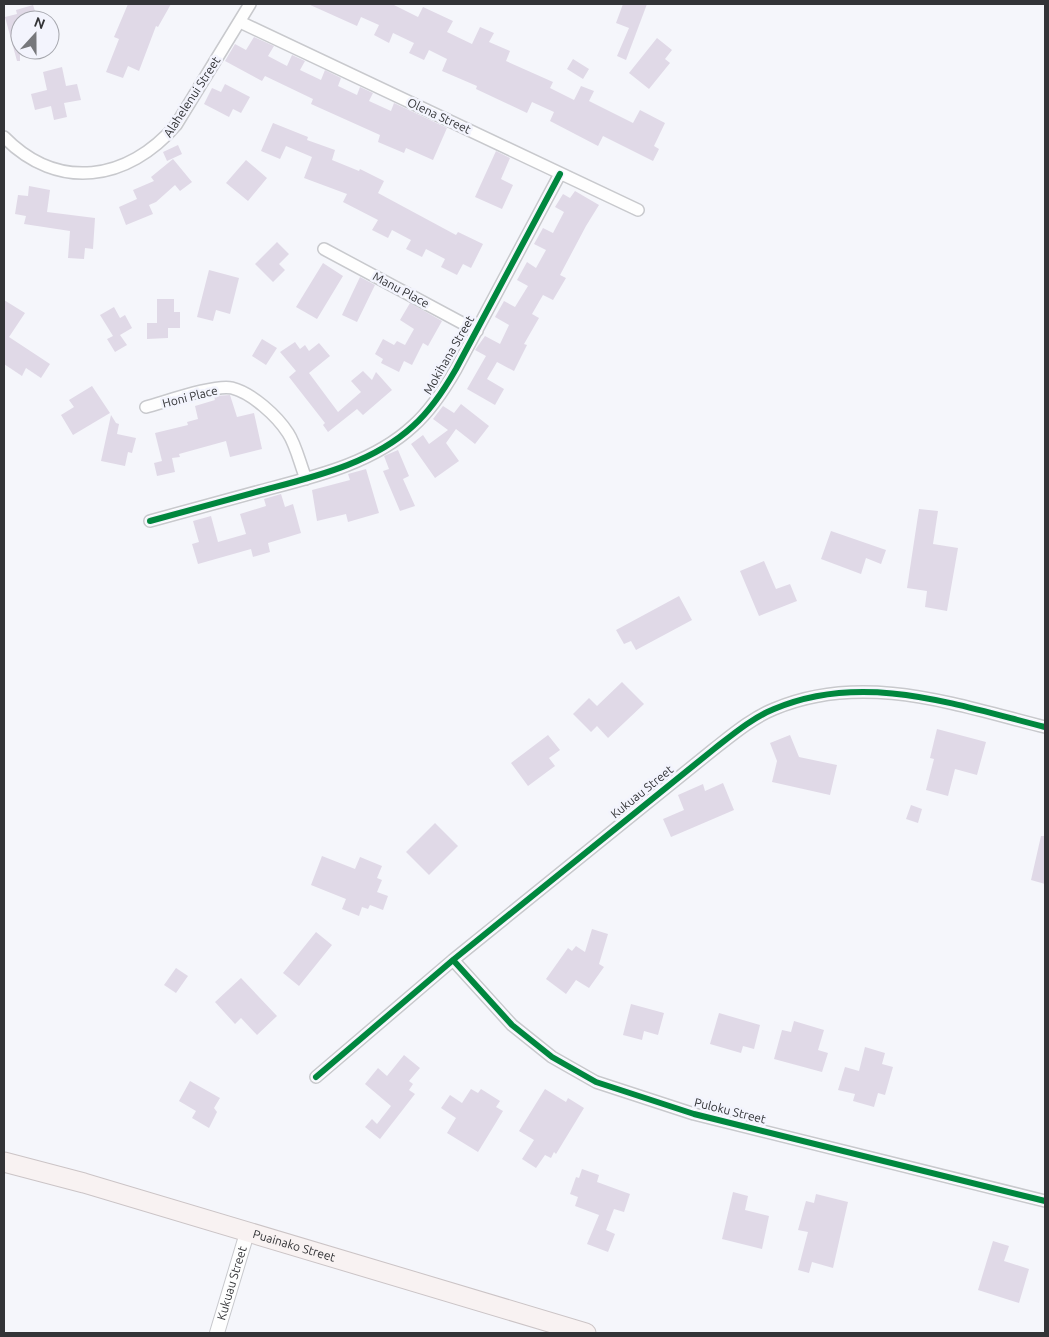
<svg xmlns="http://www.w3.org/2000/svg" width="1049" height="1337" font-family="Ubuntu,sans-serif">
<style>
.building{fill:#e0d9e7}
.lines{fill:none;stroke-linecap:round;stroke-linejoin:round}
.minor-casing{stroke:#c8c9cd;stroke-width:14}
.tertiary-casing{stroke:#c8c9cd;stroke-width:16}
.trunk-casing{stroke:#cbc4c6;stroke-width:21}
.minor{stroke:#fefefe;stroke-width:11}
.tertiary{stroke:#fefefe;stroke-width:14}
.trunk{stroke:#f8f2f2;stroke-width:19}
.cycleway-casing{stroke:#f3f4fd;stroke-width:9}
.cycleway{stroke:#00873e;stroke-width:6}
.labels{text-anchor:middle;stroke-width:5;stroke-linejoin:round;paint-order:stroke}
.street-label{font-size:12px;fill:#333437;stroke:#f3f4fd}
</style>
<rect width="100%" height="100%" fill="#f5f6fb"/>
<path class="building" d="M 128,4 L 171,4 L 158,27 L 156,26 L 139,71 L 128,66 L 123,78 L 106,72 L 119,39 L 114,37 Z
M 308,4 L 392,4 L 418,17 L 423,7 L 453,21 L 447,32 L 472,44 L 480,27 L 494,33 L 489,42 L 510,51 L 506,61 L 553,82 L 550,88 L 574,100 L 581,86 L 594,91 L 589,101 L 633,123 L 640,110 L 665,123 L 654,146 L 659,149 L 653,161 L 603,136 L 598,146 L 550,121 L 554,112 L 532,102 L 527,113 L 476,89 L 477,86 L 442,71 L 447,59 L 429,50 L 424,60 L 409,53 L 414,43 L 393,33 L 389,43 L 374,35 L 379,25 L 361,17 L 357,26 Z
M 623,4 L 647,4 L 626,60 L 617,56 L 629,28 L 616,23 Z
M 33,5 L 38,20 L 20,20 L 20,61 L 17,61 L 5,17 L 17,14 L 16,10 Z
M 254,37 L 274,46 L 268,56 L 287,66 L 292,55 L 305,61 L 300,70 L 321,80 L 325,70 L 341,78 L 338,86 L 357,95 L 360,87 L 373,93 L 369,101 L 391,111 L 394,103 L 447,128 L 433,160 L 406,148 L 404,153 L 378,142 L 380,135 L 311,104 L 313,99 L 265,76 L 262,81 L 225,61 L 235,44 L 246,50 Z
M 657,38 L 672,50 L 665,59 L 670,63 L 649,89 L 629,73 Z
M 573,59 L 589,69 L 583,79 L 567,69 Z
M 62,67 L 66,86 L 77,84 L 81,100 L 64,103 L 67,117 L 54,120 L 51,106 L 35,110 L 31,94 L 47,90 L 43,72 Z
M 225,84 L 250,97 L 241,113 L 233,109 L 229,117 L 204,104 L 212,88 L 221,92 Z
M 273,123 L 308,137 L 307,140 L 335,150 L 332,160 L 359,171 L 360,169 L 384,181 L 378,193 L 456,235 L 458,232 L 483,244 L 471,268 L 463,264 L 457,275 L 441,267 L 445,259 L 426,249 L 422,257 L 406,249 L 411,240 L 392,230 L 388,238 L 372,230 L 378,220 L 343,202 L 347,194 L 304,178 L 312,157 L 286,146 L 280,159 L 261,151 Z
M 178,145 L 182,154 L 167,161 L 163,152 Z
M 496,151 L 510,158 L 501,179 L 513,185 L 502,209 L 475,197 Z
M 173,159 L 192,182 L 180,191 L 175,185 L 156,202 L 149,205 L 153,214 L 126,225 L 119,207 L 137,199 L 133,190 L 154,181 L 151,177 Z
M 246,160 L 267,178 L 248,201 L 226,183 Z
M 29,186 L 50,190 L 47,212 L 95,218 L 93,249 L 85,248 L 84,259 L 68,258 L 70,231 L 24,224 L 26,216 L 15,214 L 18,195 L 28,196 Z
M 575,191 L 599,205 L 586,226 L 560,275 L 566,278 L 553,300 L 543,295 L 532,314 L 539,318 L 524,344 L 527,345 L 514,371 L 497,362 L 487,379 L 504,389 L 495,405 L 467,389 L 486,356 L 475,350 L 485,336 L 500,344 L 509,325 L 495,317 L 504,301 L 515,307 L 528,286 L 517,280 L 527,262 L 536,268 L 546,250 L 534,244 L 543,228 L 553,233 L 564,212 L 555,207 L 563,194 L 570,198 Z
M 277,242 L 289,254 L 279,264 L 285,270 L 273,282 L 255,264 Z
M 323,263 L 343,276 L 317,319 L 296,307 Z
M 209,270 L 239,278 L 230,314 L 216,310 L 213,321 L 197,317 Z
M 360,277 L 375,285 L 357,322 L 342,315 Z
M 157,299 L 174,299 L 174,312 L 180,312 L 180,328 L 168,328 L 168,338 L 147,339 L 147,323 L 157,323 Z
M 4,300 L 25,313 L 9,337 L 50,364 L 41,378 L 26,368 L 22,376 L 4,364 Z
M 410,303 L 442,321 L 428,346 L 423,343 L 412,365 L 404,361 L 399,372 L 381,363 L 383,359 L 375,354 L 383,339 L 394,345 L 397,341 L 405,345 L 414,329 L 400,320 Z
M 114,307 L 120,318 L 125,315 L 132,328 L 120,335 L 127,345 L 115,352 L 107,339 L 113,336 L 100,315 Z
M 262,339 L 277,348 L 266,365 L 252,356 Z
M 295,342 L 300,349 L 305,345 L 309,351 L 319,343 L 330,356 L 309,373 L 338,412 L 361,392 L 351,381 L 363,371 L 372,380 L 376,372 L 392,390 L 363,415 L 357,409 L 328,432 L 323,425 L 325,423 L 289,377 L 296,371 L 280,352 Z
M 92,386 L 110,413 L 73,435 L 61,415 L 74,407 L 69,400 Z
M 230,395 L 237,417 L 254,413 L 262,449 L 230,457 L 226,441 L 179,454 L 180,457 L 172,458 L 175,472 L 157,476 L 154,463 L 162,461 L 155,433 L 188,425 L 187,422 L 198,419 L 195,406 L 215,400 L 214,396 Z
M 461,404 L 489,426 L 475,444 L 456,429 L 446,443 L 459,461 L 435,478 L 411,444 L 423,435 L 429,444 L 448,430 L 433,419 L 443,406 L 454,413 Z
M 111,415 L 116,423 L 119,424 L 117,434 L 136,438 L 132,453 L 128,452 L 125,466 L 101,461 Z
M 398,450 L 409,476 L 403,479 L 415,506 L 400,511 L 383,471 L 389,469 L 384,456 Z
M 366,469 L 379,513 L 348,522 L 346,514 L 317,521 L 312,490 L 350,480 L 348,474 Z
M 281,494 L 285,507 L 293,504 L 301,533 L 268,543 L 270,552 L 253,557 L 251,549 L 198,564 L 192,544 L 199,542 L 193,521 L 211,516 L 218,542 L 246,534 L 240,514 L 266,506 L 264,499 Z
M 919,509 L 938,511 L 933,544 L 958,548 L 947,611 L 925,607 L 927,591 L 907,588 Z
M 831,531 L 886,550 L 881,564 L 866,558 L 861,574 L 821,559 Z
M 764,561 L 776,589 L 790,584 L 797,601 L 759,616 L 740,571 Z
M 679,596 L 692,620 L 636,650 L 631,641 L 624,644 L 616,630 Z
M 622,682 L 644,704 L 608,738 L 597,726 L 591,732 L 573,714 L 589,698 L 597,706 Z
M 937,729 L 986,742 L 977,775 L 955,769 L 948,796 L 926,790 L 934,759 L 930,758 Z
M 548,735 L 560,750 L 549,758 L 555,766 L 528,786 L 511,763 Z
M 790,735 L 799,757 L 837,765 L 830,795 L 772,782 L 777,761 L 770,743 Z
M 723,783 L 734,810 L 671,837 L 663,819 L 684,810 L 678,795 L 703,784 L 705,791 Z
M 911,805 L 922,809 L 918,823 L 906,819 Z
M 435,823 L 458,846 L 429,875 L 406,852 Z
M 1041,836 L 1045,836 L 1045,884 L 1031,880 Z
M 322,856 L 355,869 L 360,857 L 382,866 L 377,878 L 382,880 L 377,892 L 388,896 L 383,910 L 370,905 L 368,909 L 362,907 L 359,916 L 342,909 L 346,899 L 311,885 Z
M 592,929 L 608,934 L 599,964 L 604,967 L 589,988 L 576,980 L 566,994 L 546,979 L 568,948 L 572,951 L 576,946 L 585,952 Z
M 316,932 L 332,945 L 299,986 L 283,973 Z
M 176,968 L 188,976 L 176,993 L 164,985 Z
M 241,978 L 277,1016 L 257,1035 L 241,1018 L 235,1024 L 215,1002 Z
M 631,1004 L 664,1013 L 658,1035 L 644,1031 L 642,1040 L 623,1035 Z
M 719,1013 L 760,1025 L 754,1049 L 743,1046 L 741,1053 L 710,1044 Z
M 794,1021 L 824,1030 L 818,1050 L 828,1053 L 822,1072 L 774,1059 L 782,1030 L 791,1032 Z
M 865,1047 L 885,1053 L 882,1064 L 893,1067 L 885,1095 L 878,1093 L 874,1107 L 853,1101 L 855,1094 L 838,1090 L 845,1067 L 859,1071 Z
M 404,1055 L 420,1068 L 409,1081 L 413,1084 L 409,1090 L 415,1094 L 380,1139 L 365,1127 L 372,1119 L 377,1124 L 391,1106 L 365,1084 L 378,1068 L 387,1076 Z
M 190,1081 L 220,1098 L 214,1108 L 217,1112 L 209,1128 L 192,1118 L 196,1111 L 179,1101 Z
M 471,1089 L 478,1093 L 481,1089 L 500,1101 L 496,1107 L 503,1111 L 478,1152 L 447,1133 L 456,1118 L 441,1108 L 450,1095 L 462,1103 Z
M 545,1089 L 566,1102 L 568,1098 L 584,1108 L 556,1154 L 554,1152 L 551,1158 L 545,1155 L 536,1168 L 522,1159 L 534,1140 L 519,1131 Z
M 582,1169 L 599,1175 L 597,1182 L 630,1194 L 624,1212 L 614,1209 L 606,1230 L 615,1234 L 608,1252 L 587,1244 L 599,1215 L 575,1206 L 578,1197 L 570,1194 L 576,1177 L 579,1178 Z
M 733,1192 L 748,1196 L 745,1210 L 769,1216 L 762,1249 L 722,1239 Z
M 816,1194 L 848,1202 L 833,1268 L 812,1262 L 809,1273 L 798,1270 L 808,1232 L 798,1230 L 806,1201 L 814,1203 Z
M 993,1241 L 1009,1246 L 1004,1261 L 1029,1269 L 1019,1303 L 978,1290 Z"/>
<g class="lines">
<defs>
<path id="minor" d="M 240,22 L 638,210
M 4,137 C 58,192 128,181 176,125 L 250,4
M 324,249 L 477,331
M 146,407 C 165,402 215,384 232,388 C 252,393 277,416 288,433 C 296,445 300,464 306,479
M 150,521 C 187,511 224,501 260,491 C 313,477 372,464 413,426 C 431,410 444,390 456,369 L 560,174
M 453,960 L 512,1025 L 552,1057 L 596,1082 L 694,1114 L 1045,1201
M 316,1077 L 453,960 L 714,749 C 732,735 752,718 774,709 C 863,671 957,705 1045,727"/>
<g id="tertiary">
<path id="s1" d="M 217,1333 L 247,1233"/>
</g>
<g id="trunk">
<path id="s2" d="M 4,1162 L 84,1183 L 586,1333"/>
</g>
</defs>
<use href="#minor" class="minor-casing"/>
<use href="#tertiary" class="tertiary-casing"/>
<use href="#trunk" class="trunk-casing"/>
<use href="#minor" class="minor"/>
<use href="#tertiary" class="tertiary"/>
<use href="#trunk" class="trunk"/>
<defs>
<path id="cycleway" d="M 150,521 C 187,511 224,501 260,491 C 313,477 372,464 413,426 C 431,410 444,390 456,369 L 560,174
M 453,960 L 512,1025 L 552,1057 L 596,1082 L 694,1114 L 1045,1201
M 316,1077 L 453,960 L 714,749 C 732,735 752,718 774,709 C 863,671 957,705 1045,727"/>
</defs>
<use href="#cycleway" class="cycleway-casing"/>
<use href="#cycleway" class="cycleway"/>
</g>
<g class="labels">
<g class="street-label">
<text transform="translate(192 97) rotate(-57)" y="4">Alahelenui Street</text>
<text transform="translate(439 116) rotate(25)" y="4">Olena Street</text>
<text transform="translate(401 290) rotate(28)" y="4">Manu Place</text>
<text transform="translate(449 355) rotate(-60)" y="4">Mokihana Street</text>
<text transform="translate(190 397) rotate(-14)" y="4">Honi Place</text>
<text transform="translate(642 792) rotate(-39)" y="4">Kukuau Street</text>
<text transform="translate(730 1111) rotate(14)" y="4">Puloku Street</text>
<text dy="4" stroke="none"><textPath href="#s2" startOffset="302">Puainako Street</textPath></text>
<text dy="4" stroke="none"><textPath href="#s1" startOffset="52">Kukuau Street</textPath></text>
</g>
</g>
<rect width="1049" height="1337" fill="none" stroke="#333437" stroke-width="10"/>
<g transform="translate(35 35) rotate(21)"><circle r="24" fill="#f3f4fd" stroke="#a6a7ae"/>
<path d="M0-4L9 19L0 12L-9 19Z" fill="#77787c"/>
<text y="-8" font-size="14" font-weight="bold" text-anchor="middle" fill="#333437">N</text>
</g>
</svg>
